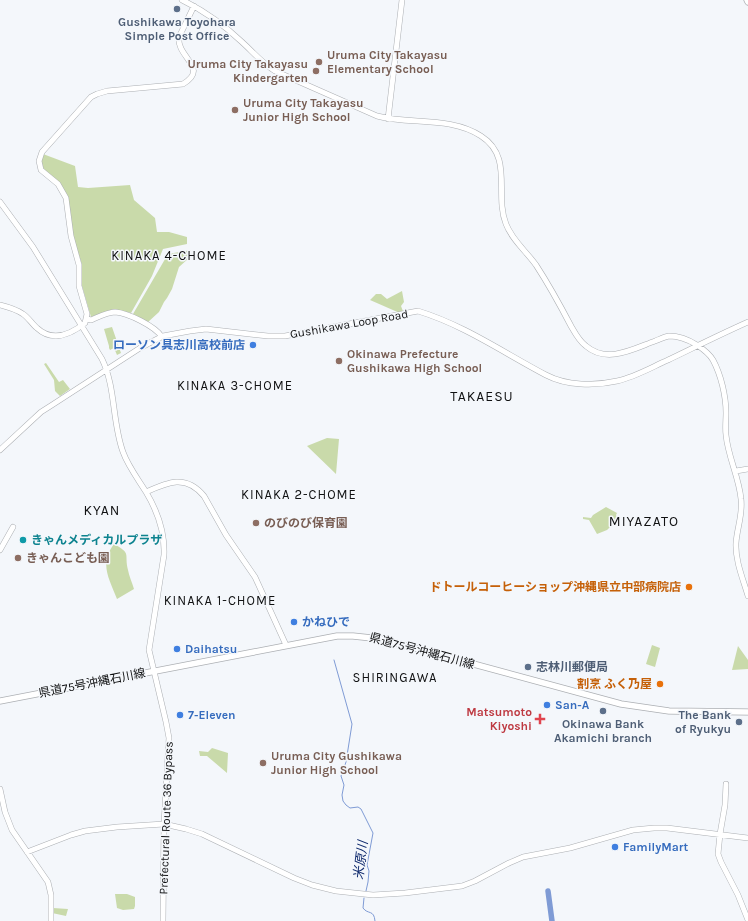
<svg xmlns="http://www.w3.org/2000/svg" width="748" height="921" font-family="Karla,'Noto Sans JP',sans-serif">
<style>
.green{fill:#c9daaa}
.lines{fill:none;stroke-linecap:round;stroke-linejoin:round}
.stream{stroke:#7f9bd5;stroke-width:1}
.river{stroke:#7f9bd5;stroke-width:5.5}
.secondary-casing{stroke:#acafb3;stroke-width:6}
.primary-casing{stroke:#acafb3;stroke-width:7}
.secondary{stroke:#fff;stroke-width:5}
.primary{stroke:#fff;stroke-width:5.5}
.service-dot{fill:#5c6f8a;stroke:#f4f7fb;stroke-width:1.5}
.education-dot{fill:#8d6e63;stroke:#f4f7fb;stroke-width:1.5}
.shop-dot{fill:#3f7fe0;stroke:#f4f7fb;stroke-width:1.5}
.culture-dot{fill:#0f9aa8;stroke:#f4f7fb;stroke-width:1.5}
.food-dot{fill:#e8710a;stroke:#f4f7fb;stroke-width:1.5}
.health-dot{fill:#e0444e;stroke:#f4f7fb;stroke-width:1.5}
.labels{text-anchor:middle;stroke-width:3;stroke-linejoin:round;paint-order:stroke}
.service-label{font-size:12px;font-weight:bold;fill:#4e5e75;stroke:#f4f7fb}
.education-label{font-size:12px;font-weight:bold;fill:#785e54;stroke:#f4f7fb;text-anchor:start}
.street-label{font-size:12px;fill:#101112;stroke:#f4f7fb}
.shop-label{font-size:12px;font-weight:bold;fill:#366cbe;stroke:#f4f7fb;text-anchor:start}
.culture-label{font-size:12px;font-weight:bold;fill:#0d838f;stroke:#f4f7fb;text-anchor:start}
.food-label{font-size:12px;font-weight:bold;fill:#c56008;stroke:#f4f7fb;text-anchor:end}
.health-label{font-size:12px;font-weight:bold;fill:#be3a42;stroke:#f4f7fb;text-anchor:end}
.neighbourhood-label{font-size:13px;letter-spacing:1px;fill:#101112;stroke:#f4f7fb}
.water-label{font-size:13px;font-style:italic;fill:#102b6e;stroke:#f4f7fb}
.quarter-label{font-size:14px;letter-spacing:1px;fill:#101112;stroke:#f4f7fb}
</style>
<rect width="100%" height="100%" fill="#f4f7fb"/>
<path class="green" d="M 43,154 L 75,166 L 78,187 L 88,188 L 130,185 L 134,200 L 155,218 L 157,232 L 169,232 L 187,237 L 187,244 L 163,249 L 152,276 L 131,313 L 114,309 L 91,317 L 82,286 L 82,265 L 73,236 L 68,198 L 44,170 L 41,161 Z
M 191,250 L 189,258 L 179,267 L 172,289 L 167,298 L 164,302 L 159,312 L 147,323 L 133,314 L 168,254 Z
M 402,291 L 404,302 L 401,306 L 404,314 L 402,314 L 370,300 L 376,294 L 381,294 L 387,299 Z
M 112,327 L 121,353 L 117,355 L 114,348 L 110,350 L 109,348 L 109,346 L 104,329 Z
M 46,363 L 59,382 L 63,380 L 70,389 L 60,396 L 55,391 L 54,380 L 44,364 Z
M 327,438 L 339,439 L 336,474 L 307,446 Z
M 606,507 L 617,513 L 616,515 L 618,519 L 607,530 L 597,534 L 589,520 L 583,519 L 583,517 L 591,518 L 593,515 Z
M 114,544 C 132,554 124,553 128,570 C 129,576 132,582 134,589 L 117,599 C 109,578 99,564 114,544 Z
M 652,645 L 660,648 L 655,667 L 646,664 Z
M 738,646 L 748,660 L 748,669 L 732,670 Z
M 212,748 L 228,753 L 227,773 L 207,756 L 200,756 L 199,751 L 208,752 Z
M 115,894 L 127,894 L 135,897 L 135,906 L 134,909 L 123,910 L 117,908 Z
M 53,908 L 68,909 L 66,916 L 52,913 Z"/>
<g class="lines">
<path class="stream" d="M 334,660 L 352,724 L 346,762 L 341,776 L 344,785 L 342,795 L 343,801 L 346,805 L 350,808 L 358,807 L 361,809 L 373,833 L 367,865 L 369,871 L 368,882 L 366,891
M 364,898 L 363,908 C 368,915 374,909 375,921"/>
<path class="river" d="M 548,891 L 552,921"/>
<defs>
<path id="secondary" d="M 182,0 C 205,11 224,25 242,42 C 253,52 262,63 275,71 L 377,116 C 411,125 450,116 481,136 C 514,157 494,194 506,224 C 512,240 526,251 536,265 C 549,285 560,305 571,326 C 575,333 579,341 586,346 C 607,364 633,349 655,341 C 660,339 664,337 669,336 C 679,336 689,340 697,345 C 703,349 709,353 713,360 C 721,375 726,396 726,413 C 726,420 725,428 726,435 C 728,457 739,477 741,499 C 743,514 737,528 736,543 C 735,560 743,579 748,596
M 388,119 L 402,0
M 0,202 L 33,247 L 102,359 C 116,388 112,422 123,452 C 128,466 138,479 146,492 C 158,512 165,532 164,555 L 149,650 L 166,722 L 169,738 L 164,824 L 163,921
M 0,305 C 8,307 17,310 23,314 C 28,317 32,324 37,328 C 52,342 70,335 85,323 L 87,314 L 79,286 L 79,265 L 71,236 L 66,198 L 58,184 L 41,170 L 39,161 L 42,152 L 91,97 L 97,94 L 107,91 L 183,84 C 210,68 176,57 179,37 L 194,6
M 87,319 L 91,320 C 98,317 108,312 115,312 C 128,313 155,326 162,337
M 0,450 L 41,412 L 52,405 L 140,348 L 163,336 L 190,331 L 206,329 L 268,336 L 285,336 L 418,311 C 464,325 504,353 546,375 C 567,386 595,386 617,381 C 635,377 652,367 668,360 C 695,347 721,334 748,322
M 736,471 L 748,469
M 146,492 C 168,482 186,474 204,496 L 226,535 L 255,577 L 286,645
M 0,550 L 13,527
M 726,784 L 725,805 L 720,834 L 718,854 L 721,862 L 738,895 L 748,920
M 0,789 L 5,812 L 12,830 L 48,882 L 51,895 L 51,921
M 27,852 L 71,835 L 85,831 L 117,827 L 164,824 L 186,829 L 202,834 L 294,878 L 312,885 L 336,891 L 373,895 L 405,893 L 462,886 L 475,881 L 509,863 L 523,857 L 570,848 L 633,830 L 654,828 L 667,828 L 748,838"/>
<path id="primary" d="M 747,0 L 748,2
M 0,701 L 337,636 L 353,636 L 381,639 L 621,704 L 669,711 L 748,712"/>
</defs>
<use href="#secondary" class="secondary-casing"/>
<use href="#primary" class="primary-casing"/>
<use href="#secondary" class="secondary"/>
<use href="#primary" class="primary"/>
</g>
<g class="service-dot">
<circle cx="177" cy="9" r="4"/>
<circle cx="528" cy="667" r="4"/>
<circle cx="603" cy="711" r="4"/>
<circle cx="739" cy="722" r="4"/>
</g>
<g class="education-dot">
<circle cx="319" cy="62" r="4"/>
<circle cx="316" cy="71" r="4"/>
<circle cx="235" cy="110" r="4"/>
<circle cx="339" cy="361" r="4"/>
<circle cx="256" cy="523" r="4"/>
<circle cx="18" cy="558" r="4"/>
<circle cx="263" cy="763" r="4"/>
</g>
<g class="shop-dot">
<circle cx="253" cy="345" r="4"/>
<circle cx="294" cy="622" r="4"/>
<circle cx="177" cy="649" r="4"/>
<circle cx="547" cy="705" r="4"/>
<circle cx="180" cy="715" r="4"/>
<circle cx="615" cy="847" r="4"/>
</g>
<circle class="culture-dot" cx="23" cy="540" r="4"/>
<g class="food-dot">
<circle cx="689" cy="587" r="4"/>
<circle cx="660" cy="684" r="4"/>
</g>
<path class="health-dot" d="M538 713h4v4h4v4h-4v4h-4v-4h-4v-4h4z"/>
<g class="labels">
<g class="service-label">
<text x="177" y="26">Gushikawa Toyohara<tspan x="177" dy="14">Simple Post Office</tspan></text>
<text x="536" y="671" text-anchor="start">志林川郵便局</text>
<text x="731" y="719" text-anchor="end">The Bank<tspan x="731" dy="14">of Ryukyu</tspan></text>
<text x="603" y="728">Okinawa Bank<tspan x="603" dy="14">Akamichi branch</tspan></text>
</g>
<g class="education-label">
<text x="327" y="59">Uruma City Takayasu<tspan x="327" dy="14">Elementary School</tspan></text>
<text x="308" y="68" text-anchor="end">Uruma City Takayasu<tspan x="308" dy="14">Kindergarten</tspan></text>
<text x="243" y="107">Uruma City Takayasu<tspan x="243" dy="14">Junior High School</tspan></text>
<text x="347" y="358">Okinawa Prefecture<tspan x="347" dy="14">Gushikawa High School</tspan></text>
<text x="264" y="527">のびのび保育園</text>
<text x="26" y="562">きゃんこども園</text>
<text x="271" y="760">Uruma City Gushikawa<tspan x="271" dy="14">Junior High School</tspan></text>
</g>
<g class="street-label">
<text transform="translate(349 324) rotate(-10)" y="4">Gushikawa Loop Road</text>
<text transform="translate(422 651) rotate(15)" y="4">県道75号沖縄石川線</text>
<text transform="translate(92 683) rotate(-11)" y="4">県道75号沖縄石川線</text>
<text transform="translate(166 818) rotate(-88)" y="4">Prefectural Route 36 Bypass</text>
</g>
<g class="shop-label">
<text x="245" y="349" text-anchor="end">ローソン具志川高校前店</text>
<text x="302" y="626">かねひで</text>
<text x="185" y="653">Daihatsu</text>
<text x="555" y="709">San-A</text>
<text x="188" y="719">7-Eleven</text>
<text x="623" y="851">FamilyMart</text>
</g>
<g class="culture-label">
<text x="31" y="544">きゃんメディカルプラザ</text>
</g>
<g class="food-label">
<text x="681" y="591">ドトールコーヒーショップ沖縄県立中部病院店</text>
<text x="652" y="688">割烹 ふく乃屋</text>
</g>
<g class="health-label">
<text x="532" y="716">Matsumoto<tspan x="532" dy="14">Kiyoshi</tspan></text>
</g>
<g class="neighbourhood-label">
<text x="169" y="260">KINAKA 4-CHOME</text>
<text x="235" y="390">KINAKA 3-CHOME</text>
<text x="299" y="499">KINAKA 2-CHOME</text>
<text x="220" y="605">KINAKA 1-CHOME</text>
<text x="395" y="682">SHIRINGAWA</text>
</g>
<g class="water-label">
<text transform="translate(360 860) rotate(-83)" y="5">米原川</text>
</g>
<g class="quarter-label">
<text x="482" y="401">TAKAESU</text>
<text x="102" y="515">KYAN</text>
<text x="644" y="526">MIYAZATO</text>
</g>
</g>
</svg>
